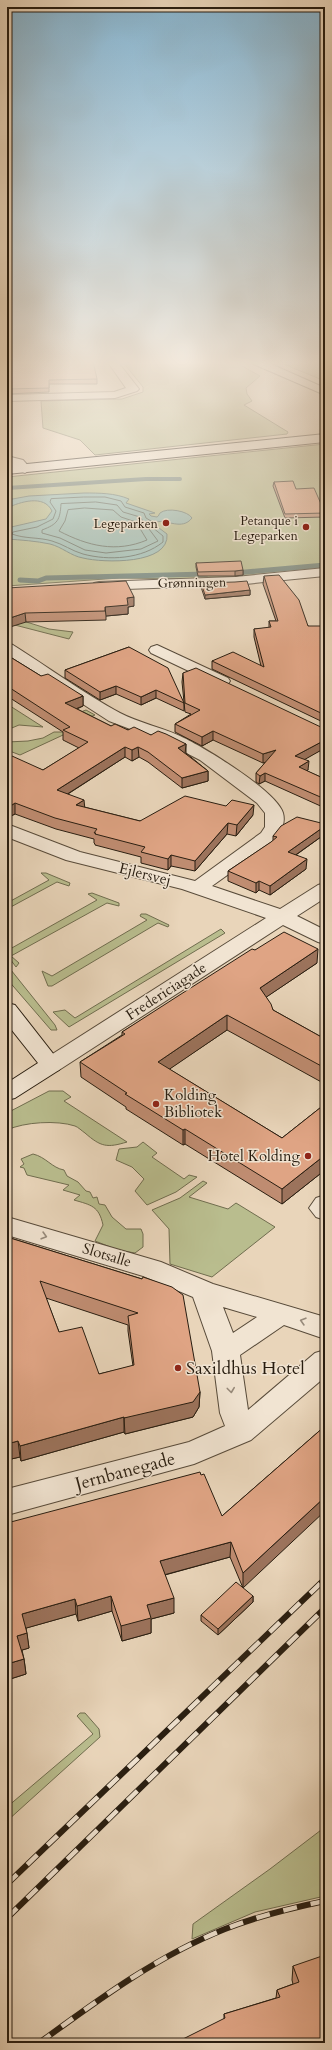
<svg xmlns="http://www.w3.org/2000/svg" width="332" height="2050" font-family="Cardo,serif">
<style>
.green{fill:#b9bd8e;stroke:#706d4f}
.water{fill:#97b9b0;stroke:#6b7b70}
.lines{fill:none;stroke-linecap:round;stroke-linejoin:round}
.shore{stroke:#606b60;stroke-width:1}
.stream-far1{stroke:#6b7b70;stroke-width:4}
.stream{stroke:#6b7b70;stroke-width:5}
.street-casing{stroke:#584b3a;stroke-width:2}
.secondary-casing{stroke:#281d10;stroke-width:2}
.street{fill:#f1e4d2;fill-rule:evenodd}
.secondary{fill:#f1e4d2;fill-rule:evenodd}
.rail-casing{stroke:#281d10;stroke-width:6}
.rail{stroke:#f1e4d2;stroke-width:4.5;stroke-dasharray:14;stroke-linecap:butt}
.wall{fill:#c08d72;stroke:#281d10;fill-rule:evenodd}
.shaded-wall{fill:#9c735c;stroke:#281d10}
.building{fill:#dfa484;stroke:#281d10;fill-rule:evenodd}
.oneway{stroke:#978a7b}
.poi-dot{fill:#8f2418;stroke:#f1e4d2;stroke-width:1.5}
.labels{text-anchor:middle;stroke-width:3;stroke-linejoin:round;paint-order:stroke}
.far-poi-label{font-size:13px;fill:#281d10;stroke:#f1e4d2;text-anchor:end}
.far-street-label{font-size:13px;fill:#281d10;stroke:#f1e4d2}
.street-label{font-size:15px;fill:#281d10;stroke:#f1e4d2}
.poi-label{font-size:15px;fill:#281d10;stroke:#f1e4d2;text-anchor:start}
.near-poi-label{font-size:18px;fill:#281d10;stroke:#f1e4d2;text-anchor:start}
.near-street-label{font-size:18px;fill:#281d10;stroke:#f1e4d2}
</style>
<rect width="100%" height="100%" fill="#e9d5ba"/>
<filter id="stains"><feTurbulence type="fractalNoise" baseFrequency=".005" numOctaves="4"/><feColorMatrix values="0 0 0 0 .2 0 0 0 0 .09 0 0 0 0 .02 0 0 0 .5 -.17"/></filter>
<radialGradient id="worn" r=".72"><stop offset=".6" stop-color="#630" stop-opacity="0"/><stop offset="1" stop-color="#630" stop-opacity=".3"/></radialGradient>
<path class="green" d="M 122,361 L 233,361 L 260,376 L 246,388 L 247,394 L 252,401 L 244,405 L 288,432 L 287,434 L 95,455 L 80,440 L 43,428 L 41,401 L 122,399 L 143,392 L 143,387 Z
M 276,361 L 325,361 L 325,381 Z
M 325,444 L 325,569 L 248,576 L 186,579 L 119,578 L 7,586 L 7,477 Z
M 7,616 L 49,629 L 73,632 L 69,639 L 7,623 Z
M 7,704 L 43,727 L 19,725 L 7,730 Z
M 86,710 L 95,715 L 82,720 L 76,729 L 20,755 L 7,750 L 7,742 L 28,741 L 43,738 L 54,732 L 65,732 L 65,718 Z
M 41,873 L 46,873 L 70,883 L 69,886 L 57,882 L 7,909 L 7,903 L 49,880 Z
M 92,893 L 119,903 L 119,906 L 107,903 L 11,956 L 19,963 L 16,967 L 7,955 L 7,947 L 10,949 L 97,900 L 88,894 Z
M 141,914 L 146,914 L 169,925 L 168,927 L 158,923 L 52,986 L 48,986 L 42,971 L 52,976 L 147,920 L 140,916 Z
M 221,929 L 225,933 L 69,1027 L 53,1012 L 65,1010 L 75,1018 Z
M 7,965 L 55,1025 L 57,1030 L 51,1030 L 7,979 Z
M 49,1091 L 63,1091 L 71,1097 L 64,1101 L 127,1142 C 107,1148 101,1147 85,1133 C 82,1131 78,1127 75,1126 C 57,1120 24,1122 7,1130 L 7,1113 Z
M 143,1142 L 157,1153 L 152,1157 L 184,1179 L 189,1175 L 197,1177 L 176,1192 L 147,1205 L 135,1191 L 144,1179 L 132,1167 L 116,1160 L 119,1149 L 137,1147 Z
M 33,1154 C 46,1157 52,1168 64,1170 L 67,1176 L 78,1182 L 86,1191 L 90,1192 L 93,1198 L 97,1197 L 99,1204 L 105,1205 L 112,1217 L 126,1229 L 141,1229 L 143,1234 L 143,1247 L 135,1253 L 118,1250 L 95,1241 L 103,1225 C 99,1206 91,1205 74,1200 L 80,1195 L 63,1190 L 69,1185 L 27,1175 L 24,1168 L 20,1167 L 24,1164 L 21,1159 Z
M 203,1181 L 207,1183 L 189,1197 L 228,1209 L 236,1203 L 275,1227 L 212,1277 L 170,1264 L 169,1229 L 152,1210 L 180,1198 Z
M 80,1713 L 85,1713 L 99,1729 L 100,1737 L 7,1821 L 7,1807 L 93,1734 L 77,1716 Z
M 325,1827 L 325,1896 L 255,1912 L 192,1939 L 193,1924 L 270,1869 Z"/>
<path class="water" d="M 84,493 C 99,493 115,493 129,499 L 126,503 L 155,513 L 149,514 L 151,516 L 157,517 C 159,516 159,514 160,513 C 167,507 188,511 192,518 C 182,531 167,519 156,522 L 155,525 L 167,534 C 170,565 103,563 83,558 C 71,556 62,547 50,544 C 36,541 21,540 7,539 L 7,528 L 46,519 L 52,511 C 44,494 20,502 7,508 L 7,500 L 29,496 Z"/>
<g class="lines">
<path class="shore" d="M 84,497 L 105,497 L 121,501 L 125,507 L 144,513 L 146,518 L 151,521 L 152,527 L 163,536 L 163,542 C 142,559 109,561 83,554 C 72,551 63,544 52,541 C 39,537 25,539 12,534 L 13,532 L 37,527 L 53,519 L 56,511 L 50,502 L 51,499 Z
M 96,502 L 117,505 L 123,512 L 140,517 L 158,541 L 141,549 L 106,553 L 85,550 L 60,538 L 42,533 L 42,530 C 58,524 60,520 61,504 Z
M 85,508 L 113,510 L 121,517 L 136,522 L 147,540 C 116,553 88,546 59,531 L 65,521 L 68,510 Z"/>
<path class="stream-far1" d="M 7,488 L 146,479 L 180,479"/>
<path class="stream" d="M 235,573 L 325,565
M 20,580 L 38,581 L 46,578 L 207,574"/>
<defs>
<path id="street" d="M 107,361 L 117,361 L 139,389 L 137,391 L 115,398 L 7,401 L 7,395 L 114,392 L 126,388 Z
M 7,456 L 23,460 L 31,469 L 25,473 C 18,471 14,466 7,464 Z
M 325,568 L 325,576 L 235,585 L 99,590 L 94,589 L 92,586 L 94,583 L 99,582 L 235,577 Z
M 7,643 L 13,645 C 48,667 83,693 120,713 C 139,723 161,727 180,736 C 202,746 277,791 283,813 C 286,824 280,833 275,841 L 212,886 L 280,909 L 318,885 L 325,883 L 325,898 L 297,916 L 325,930 L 325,944 L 318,942 L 283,925 L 59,1070 L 51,1072 L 43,1070 L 40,1065 L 43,1060 L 266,918 L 182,889 L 66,860 L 7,837 L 7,824 L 80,852 L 195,881 L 261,833 L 265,827 L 265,813 L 257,803 L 200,760 L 167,743 L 109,721 L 7,655 Z
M 157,645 L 228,678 L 230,681 L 228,684 L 216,684 L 151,653 L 149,650 L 151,647 Z
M 325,1195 L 325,1220 L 316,1217 L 309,1208 L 316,1198 Z
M 7,1217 L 161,1262 L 213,1284 L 325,1317 L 325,1339 L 284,1325 L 240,1355 L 248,1410 L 315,1353 L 325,1350 L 325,1377 L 251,1440 L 194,1464 L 7,1515 L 7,1489 L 189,1442 L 225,1426 L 220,1413 L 212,1351 L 193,1297 L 143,1276 L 7,1235 ZM 223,1307 L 257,1317 L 233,1333 Z"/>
<path id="secondary" d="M 250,361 L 264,361 L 325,388 L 325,395 L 251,363 Z
M 325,434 L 325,442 L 7,474 L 7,466 Z
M 7,1003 L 15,1005 L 62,1065 L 59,1070 L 15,1098 L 7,1100 L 7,1083 L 38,1063 L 7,1024 Z"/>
</defs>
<use href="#street" class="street-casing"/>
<use href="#secondary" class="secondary-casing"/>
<use href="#street" class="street"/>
<use href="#secondary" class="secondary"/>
<defs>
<path id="rail" d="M 7,1884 L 325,1579
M 7,1918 L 325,1608
M 39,2043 C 98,2000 157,1956 225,1929 C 258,1916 291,1908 325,1901"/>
</defs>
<use href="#rail" class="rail-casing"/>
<use href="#rail" class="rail"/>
</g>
<path class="wall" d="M 7,361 L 97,379 L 97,384 L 49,384 L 49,392 L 7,394 Z
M 274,482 L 296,489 L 325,513 L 325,517 L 285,518 L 273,486 Z
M 196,563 L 243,570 L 243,575 L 235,576 L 198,576 L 196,567 Z
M 264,576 L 308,626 L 325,632 L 325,723 L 212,669 L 212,661 L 261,666 L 254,637 L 254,629 L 269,628 L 269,621 L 276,621 L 263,584 Z
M 201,583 L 250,590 L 250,595 L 205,599 L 201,587 Z
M 7,588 L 134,606 L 128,607 L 128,614 L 106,616 L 106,620 L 26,622 Z
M 129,647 L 184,703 L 184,711 L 156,698 L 141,705 L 116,694 L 100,700 L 65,678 L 65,670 Z
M 7,655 L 41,676 L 83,696 L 83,706 L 77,709 L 111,726 L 151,735 L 186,744 L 186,753 L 208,771 L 208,781 L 182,788 L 148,762 L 139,757 L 132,761 L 125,757 L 68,794 L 84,807 L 140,821 L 253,815 L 236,836 L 227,834 L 195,871 L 171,866 L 168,870 L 141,863 L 141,857 L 95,845 L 95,844 L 94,843 L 94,839 L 56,829 L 15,814 L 9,817 L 7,816 L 7,758 L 43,770 L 79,748 L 63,740 L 63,732 L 7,696 Z
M 183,673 L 325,748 L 304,759 L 308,770 L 307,771 L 325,779 L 325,808 L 265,781 L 259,784 L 256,782 L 256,773 L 266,762 L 263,763 L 213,740 L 202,746 L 175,732 L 175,724 L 191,714 L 185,712 L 182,682 Z
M 325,824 L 325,834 L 296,855 L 306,869 L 270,895 L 259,890 L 256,893 L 228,881 L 228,871 L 273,841 L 273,836 Z
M 255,950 L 317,963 L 266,997 L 273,1010 L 325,1039 L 325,1084 L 227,1030 L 169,1069 L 282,1138 L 325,1104 L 325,1170 L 282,1204 L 185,1144 L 183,1145 L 126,1109 L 126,1107 L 81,1077 L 80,1062 L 122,1035 L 122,1032 Z
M 7,1237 L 142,1279 L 200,1392 L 199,1407 L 193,1417 L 125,1434 L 124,1432 L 21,1461 L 20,1457 L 7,1460 ZM 46,1298 L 128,1325 L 128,1331 L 133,1366 L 99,1374 L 59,1332 Z
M 325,1426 L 243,1588 L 230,1557 L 165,1575 L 174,1613 L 151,1619 L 151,1633 L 122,1641 L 112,1611 L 78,1621 L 76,1614 L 26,1628 L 29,1648 L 22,1650 L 24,1659 L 26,1674 L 7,1680 L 7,1523 L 222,1516 Z
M 253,1596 L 253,1602 L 218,1635 L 201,1621 L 201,1615 Z
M 293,1966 L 325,2043 L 224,2019 L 224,2014 L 276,1998 L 277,1990 L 293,1984 L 292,1980 Z"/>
<path class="shaded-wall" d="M 243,570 L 243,575 L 235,576 L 235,571 Z
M 250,590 L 250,595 L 205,599 L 205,595 Z
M 134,597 L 134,606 L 128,607 L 128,614 L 106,616 L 105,607 L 127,598 Z
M 25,613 L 26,622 L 7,628 L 7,619 Z
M 116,686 L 116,694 L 100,700 L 100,692 Z
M 156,690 L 156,698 L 141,705 L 141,697 Z
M 83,696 L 83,706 L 65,713 L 65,703 Z
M 213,731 L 213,740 L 202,746 L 202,737 Z
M 325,740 L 325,748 L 295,765 L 295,756 Z
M 186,744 L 185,754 L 178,748 Z
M 125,747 L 125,757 L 58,800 L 57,790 Z
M 138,747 L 139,757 L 132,761 L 132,750 Z
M 276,750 L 276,759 L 263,763 L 263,754 Z
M 309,761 L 308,770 L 299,776 L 299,767 Z
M 208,771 L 208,781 L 182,788 L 182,778 Z
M 265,773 L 265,781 L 259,784 L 260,776 Z
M 84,800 L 85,810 L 76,805 Z
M 15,803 L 15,814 L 9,817 L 9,807 Z
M 254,805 L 253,815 L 236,836 L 237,825 Z
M 228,823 L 227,834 L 195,871 L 195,861 Z
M 325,826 L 325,834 L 287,861 L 288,852 Z
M 171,855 L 171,866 L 168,870 L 168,859 Z
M 307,859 L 306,869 L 270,895 L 270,886 Z
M 259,881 L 259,890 L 256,893 L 256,883 Z
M 318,949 L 317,963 L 259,1002 L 260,988 Z
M 227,1015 L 227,1030 L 158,1077 L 158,1062 Z
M 185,1129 L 185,1144 L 183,1145 L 183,1130 Z
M 325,1155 L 325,1170 L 282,1204 L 282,1189 Z
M 200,1392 L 199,1407 L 193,1417 L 125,1434 L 124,1418 Z
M 124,1417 L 124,1432 L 21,1461 L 20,1446 Z
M 18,1441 L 20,1457 L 7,1460 L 7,1444 Z
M 325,1497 L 325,1511 L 243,1588 L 243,1573 Z
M 231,1542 L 230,1557 L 160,1576 L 160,1561 Z
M 111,1596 L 112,1611 L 78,1621 L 77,1606 Z
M 253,1596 L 253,1602 L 218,1635 L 218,1629 Z
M 174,1598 L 174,1613 L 151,1619 L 151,1633 L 122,1641 L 121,1626 L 147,1605 Z
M 75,1599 L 76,1614 L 23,1629 L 22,1614 Z
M 27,1633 L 29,1648 L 19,1651 L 17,1636 Z
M 24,1659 L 26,1674 L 7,1680 L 7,1664 Z"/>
<path class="building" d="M 7,361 L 93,361 L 97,379 L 49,380 L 49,388 L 7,389 Z
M 293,481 L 296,489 L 314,488 L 325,513 L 285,514 L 274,482 Z
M 241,561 L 243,570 L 235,571 L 198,572 L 196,563 Z
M 279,575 L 299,600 L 308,626 L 321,626 L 325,632 L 325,715 L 212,661 L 233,652 L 264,667 L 254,629 L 271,627 L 269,621 L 278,621 L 264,576 Z
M 126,581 L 134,597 L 127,598 L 128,605 L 105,607 L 105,611 L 25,613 L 7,619 L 7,588 Z
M 247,581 L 250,590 L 205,595 L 201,583 L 235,582 Z
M 129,647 L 168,668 L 184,703 L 156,690 L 141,697 L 116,686 L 100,692 L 65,670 Z
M 7,655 L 41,676 L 48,674 L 83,696 L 65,703 L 111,726 L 115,724 L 128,730 L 134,727 L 151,735 L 158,731 L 166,734 L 186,744 L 178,748 L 208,771 L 182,778 L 148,752 L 138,747 L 132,750 L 125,747 L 57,790 L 84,800 L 76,805 L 140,821 L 185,796 L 226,806 L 232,800 L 254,805 L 237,825 L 228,823 L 195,861 L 171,855 L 168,859 L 141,852 L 145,847 L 95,834 L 96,833 L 94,833 L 97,829 L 55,818 L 15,803 L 9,807 L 7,806 L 7,758 L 12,756 L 43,770 L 88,742 L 63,730 L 70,727 L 7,686 Z
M 196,668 L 325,729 L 325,740 L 295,756 L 309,761 L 299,767 L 325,779 L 325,799 L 265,773 L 260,776 L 256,773 L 276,750 L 263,754 L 213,731 L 202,737 L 175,724 L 200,710 L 185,703 L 183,673 Z
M 297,817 L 325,824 L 325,826 L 288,852 L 307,859 L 270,886 L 259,881 L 256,883 L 228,871 L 271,842 L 277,837 L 273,836 L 281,826 Z
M 284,932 L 318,949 L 260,988 L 271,1004 L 273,1010 L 325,1039 L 325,1068 L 227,1015 L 158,1062 L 282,1138 L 325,1104 L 325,1155 L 282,1189 L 185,1129 L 183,1130 L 125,1094 L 127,1093 L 80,1062 L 125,1034 L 122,1032 L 178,996 L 252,949 L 255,950 Z
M 7,1237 L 142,1279 L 143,1277 L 172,1287 L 183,1295 L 200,1392 L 193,1402 L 124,1418 L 124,1417 L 20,1446 L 18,1441 L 7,1444 ZM 40,1281 L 138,1313 L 128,1316 L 134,1365 L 99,1374 L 82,1327 L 59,1332 Z
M 325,1426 L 325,1497 L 243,1573 L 231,1542 L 160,1561 L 174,1598 L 147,1605 L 151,1618 L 121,1626 L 111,1596 L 77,1606 L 75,1599 L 22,1614 L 27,1633 L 17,1636 L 24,1659 L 7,1664 L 7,1523 L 200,1472 L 201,1475 L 204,1474 L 222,1516 Z
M 236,1582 L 253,1596 L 218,1629 L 201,1615 Z
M 325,1955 L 325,2043 L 175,2043 L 225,2018 L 224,2014 L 280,1997 L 277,1990 L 299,1982 L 293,1966 Z"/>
<defs><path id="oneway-chevron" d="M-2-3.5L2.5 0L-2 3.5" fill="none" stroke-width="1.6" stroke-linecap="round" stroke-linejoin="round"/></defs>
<g class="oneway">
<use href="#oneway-chevron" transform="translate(44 1236) rotate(16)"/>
<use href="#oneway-chevron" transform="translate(303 1321) rotate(-164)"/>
<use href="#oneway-chevron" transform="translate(231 1390) rotate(83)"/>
</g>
<linearGradient id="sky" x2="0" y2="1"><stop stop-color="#87b6d2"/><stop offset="0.56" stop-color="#f5ece0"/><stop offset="1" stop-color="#f5ece0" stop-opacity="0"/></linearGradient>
<rect width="332" height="648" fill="url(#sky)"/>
<g class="poi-dot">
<circle cx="166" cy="523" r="4"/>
<circle cx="306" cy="527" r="4"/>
<circle cx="156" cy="1104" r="4"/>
<circle cx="308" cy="1156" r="4"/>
<circle cx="178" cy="1368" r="4"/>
</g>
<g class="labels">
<g class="far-poi-label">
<text x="298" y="525">Petanque i<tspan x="298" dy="15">Legeparken</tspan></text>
<text x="158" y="528">Legeparken</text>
</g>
<g class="far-street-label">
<text transform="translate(192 582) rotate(-1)" y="5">Grønningen</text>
</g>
<g class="street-label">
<text transform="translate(145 874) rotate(14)" y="5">Ejlersvej</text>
<text transform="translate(166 991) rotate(-33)" y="5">Fredericiagade</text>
<text transform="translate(107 1255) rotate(17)" y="5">Slotsalle</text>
</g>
<g class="poi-label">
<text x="164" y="1100">Kolding<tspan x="164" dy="17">Bibliotek</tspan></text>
<text x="300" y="1161" text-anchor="end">Hotel Kolding</text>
</g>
<g class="near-poi-label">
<text x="186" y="1374">Saxildhus Hotel</text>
</g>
<g class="near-street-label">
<text transform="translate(125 1471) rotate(-15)" y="6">Jernbanegade</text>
</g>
</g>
<rect width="332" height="2050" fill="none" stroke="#e9d5ba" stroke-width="24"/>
<rect x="8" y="8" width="316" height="2034" fill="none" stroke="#281d10" stroke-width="2"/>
<rect x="12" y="12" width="308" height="2026" fill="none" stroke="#281d10"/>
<rect width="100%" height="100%" filter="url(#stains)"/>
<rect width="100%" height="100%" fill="url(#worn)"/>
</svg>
